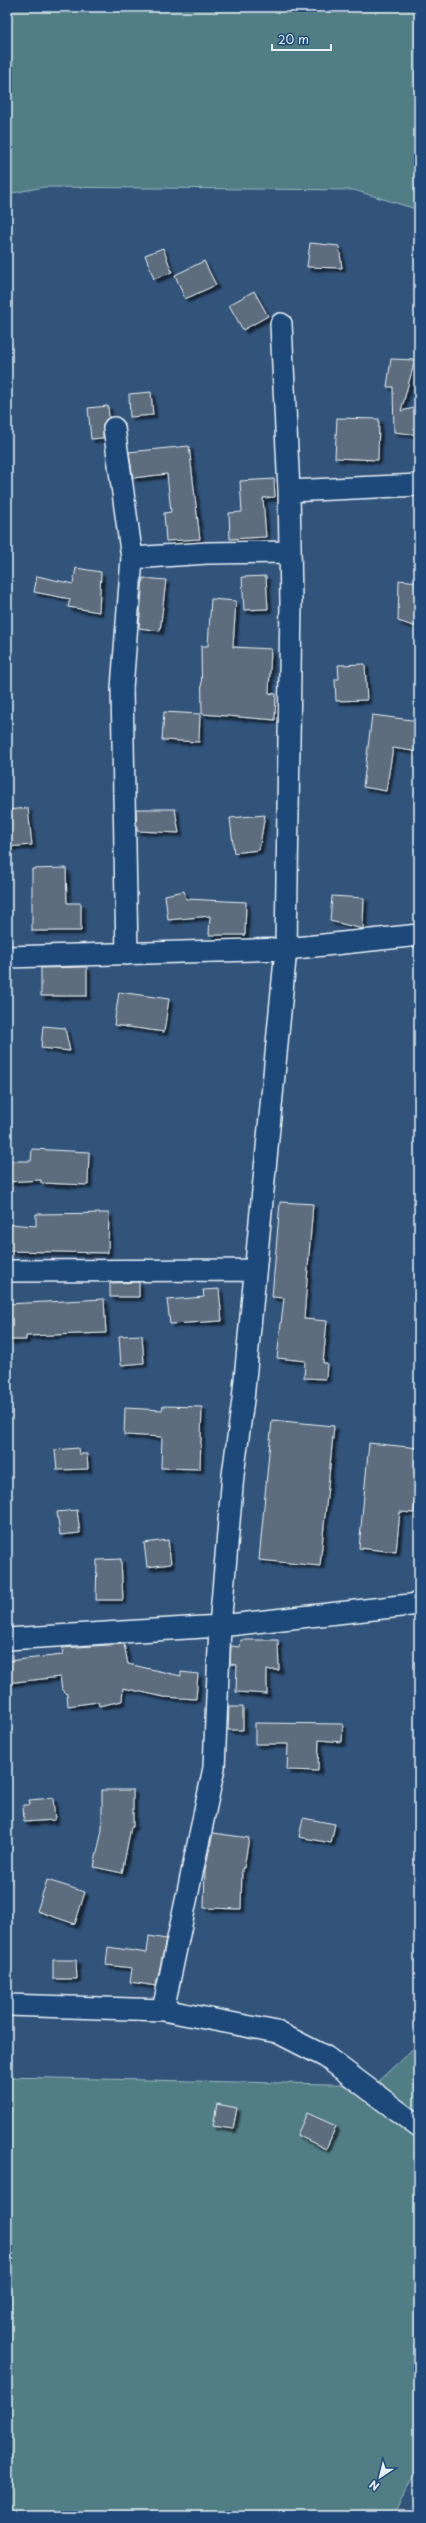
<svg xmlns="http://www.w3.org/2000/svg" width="426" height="2523" font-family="'Playpen Sans',sans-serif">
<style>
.green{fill:#517d85;stroke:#9cb7be}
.building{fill:#5d6d7d;stroke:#e8f1f8;filter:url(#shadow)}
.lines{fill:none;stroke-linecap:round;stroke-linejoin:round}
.minor-casing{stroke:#e8f1f8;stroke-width:24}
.minor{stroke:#1f4a7a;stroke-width:21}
</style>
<defs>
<filter id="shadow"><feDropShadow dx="3.5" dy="3.5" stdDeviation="1" flood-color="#0009"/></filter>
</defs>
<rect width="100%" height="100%" fill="#32547b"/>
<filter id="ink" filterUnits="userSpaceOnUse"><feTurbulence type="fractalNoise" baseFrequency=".025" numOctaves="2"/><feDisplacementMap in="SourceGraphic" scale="8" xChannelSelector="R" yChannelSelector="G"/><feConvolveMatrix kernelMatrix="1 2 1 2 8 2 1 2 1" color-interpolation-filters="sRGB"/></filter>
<g filter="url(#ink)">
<path class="green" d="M 7,7 L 419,7 L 419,210 L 354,190 L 44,187 L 7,194 Z
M 419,2043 L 419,2466 L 393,2516 L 7,2516 L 7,2077 L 374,2085 Z"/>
<path class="building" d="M 310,243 L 339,246 L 342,268 L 307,267 Z
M 163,248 L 172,272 L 154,279 L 145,255 Z
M 204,261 L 216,285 L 185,299 L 175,275 Z
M 254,291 L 268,316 L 243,330 L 229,305 Z
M 391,359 L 415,360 L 401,411 L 419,407 L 419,435 L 394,432 L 393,387 L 387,387 Z
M 151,392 L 153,415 L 130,417 L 129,394 Z
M 108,406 L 109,417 L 103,424 L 103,438 L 91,439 L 88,408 Z
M 337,418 L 379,419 L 378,460 L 335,458 Z
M 189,446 L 200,539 L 166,541 L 164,513 L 171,512 L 167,474 L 133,478 L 129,452 Z
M 274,479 L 275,497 L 263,498 L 266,537 L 230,539 L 229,513 L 242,512 L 240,481 Z
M 76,568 L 101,572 L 99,612 L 68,607 L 70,599 L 34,592 L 37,576 L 73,584 Z
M 266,576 L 268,609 L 244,610 L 242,577 Z
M 143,578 L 166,580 L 160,631 L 139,628 Z
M 399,580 L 419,582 L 419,628 L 398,621 Z
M 211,599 L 236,601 L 233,647 L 271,649 L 269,693 L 276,694 L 275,720 L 202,714 L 201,646 L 208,646 Z
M 365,664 L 367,700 L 336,701 L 335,679 L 339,679 L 338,665 Z
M 164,712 L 200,714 L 199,742 L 162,740 Z
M 372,715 L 419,721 L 419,752 L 393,748 L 386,791 L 363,787 Z
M 28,808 L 32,845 L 7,847 L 7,810 Z
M 136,809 L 175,809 L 179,833 L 137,831 Z
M 265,815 L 259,850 L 234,853 L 230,818 Z
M 66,868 L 67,903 L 81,903 L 81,931 L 32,931 L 32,869 Z
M 184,891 L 186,899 L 246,902 L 245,935 L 209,935 L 210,916 L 168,920 L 165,895 Z
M 332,896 L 364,898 L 363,929 L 330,921 Z
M 87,967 L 87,996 L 41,996 L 41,968 Z
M 119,992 L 169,999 L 164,1032 L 114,1025 Z
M 43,1026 L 65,1028 L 70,1051 L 41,1048 Z
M 32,1149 L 89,1152 L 88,1185 L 41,1183 L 41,1180 L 7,1182 L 7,1161 L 31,1161 Z
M 280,1202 L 313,1204 L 304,1319 L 327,1321 L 323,1363 L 327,1363 L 326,1379 L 304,1378 L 305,1361 L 277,1358 L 284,1298 L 272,1297 Z
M 109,1213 L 108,1253 L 7,1251 L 7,1224 L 36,1226 L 36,1214 Z
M 139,1282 L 139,1297 L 110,1297 L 110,1283 Z
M 219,1289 L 222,1321 L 170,1324 L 167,1300 L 204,1297 L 203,1290 Z
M 104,1299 L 106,1333 L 26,1336 L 26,1340 L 7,1340 L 7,1304 Z
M 142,1335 L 144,1363 L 121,1365 L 119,1336 Z
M 163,1406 L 202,1407 L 200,1469 L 161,1468 L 162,1437 L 124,1435 L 125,1408 L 162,1410 Z
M 272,1420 L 334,1426 L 320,1566 L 259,1560 Z
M 369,1443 L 419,1448 L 419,1501 L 415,1501 L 414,1513 L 400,1512 L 396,1552 L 359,1548 Z
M 78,1448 L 79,1454 L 87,1454 L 88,1469 L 57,1470 L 55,1450 Z
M 77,1510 L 80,1533 L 60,1535 L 57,1512 Z
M 168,1540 L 171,1564 L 147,1567 L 144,1543 Z
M 121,1559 L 123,1600 L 96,1600 L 97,1560 Z
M 241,1640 L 278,1640 L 279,1670 L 267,1670 L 267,1694 L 236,1692 L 237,1665 L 230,1664 L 231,1646 L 240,1647 Z
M 124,1644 L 128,1664 L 181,1676 L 181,1672 L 198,1674 L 196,1699 L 164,1697 L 123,1688 L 122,1701 L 99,1706 L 98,1702 L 68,1706 L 67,1694 L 62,1689 L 60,1677 L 7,1683 L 7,1661 L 63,1655 L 62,1648 Z
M 229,1707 L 243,1707 L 243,1730 L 228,1730 Z
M 255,1723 L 343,1724 L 342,1742 L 319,1740 L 318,1771 L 287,1770 L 288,1744 L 255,1744 Z
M 102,1790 L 133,1790 L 133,1827 L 131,1827 L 122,1873 L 94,1867 L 102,1830 Z
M 53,1798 L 55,1820 L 24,1822 L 23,1805 L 30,1805 L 29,1800 Z
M 303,1818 L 335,1824 L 331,1843 L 299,1837 Z
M 213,1833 L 249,1838 L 244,1868 L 242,1868 L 241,1909 L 204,1908 L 205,1870 Z
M 47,1880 L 85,1892 L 75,1924 L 37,1911 Z
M 149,1936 L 166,1939 L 156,1986 L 130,1982 L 132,1968 L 106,1965 L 108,1947 L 147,1953 Z
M 53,1960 L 76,1960 L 77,1979 L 53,1979 Z
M 217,2104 L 237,2108 L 233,2129 L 213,2126 Z
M 307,2113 L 336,2126 L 326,2149 L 297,2135 Z"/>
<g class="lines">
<defs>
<path id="minor" d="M 114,428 L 132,558 L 122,688 L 127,954
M 289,491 L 419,485
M 132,558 L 207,553 L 290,552
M 7,957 L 286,949 L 419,935
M 7,1271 L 255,1270
M 7,1639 L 220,1626 L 419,1604
M 7,2005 L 163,2010 L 277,2032 L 326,2057 L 419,2127
M 163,2010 L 214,1768 L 220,1626 L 233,1475 L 243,1400 L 286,949 L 291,602 L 289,491 L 281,324"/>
</defs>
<use href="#minor" class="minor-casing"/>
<use href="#minor" class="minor"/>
</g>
</g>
<rect width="426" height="2523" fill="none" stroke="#1f4a7a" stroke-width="24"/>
<rect x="12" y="12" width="402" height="2499" fill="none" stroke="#e8f1f8" stroke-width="1.5" filter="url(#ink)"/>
<g transform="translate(380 2477) rotate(215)" stroke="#1f4a7a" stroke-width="3" paint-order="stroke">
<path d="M0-3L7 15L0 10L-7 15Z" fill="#e8f1f8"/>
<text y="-6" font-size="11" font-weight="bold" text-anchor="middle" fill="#e8f1f8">N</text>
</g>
<path d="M272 44v6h59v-6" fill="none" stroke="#e8f1f8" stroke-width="2"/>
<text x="278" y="44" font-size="12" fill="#e8f1f8" stroke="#1f4a7a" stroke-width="3" paint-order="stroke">20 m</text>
</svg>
